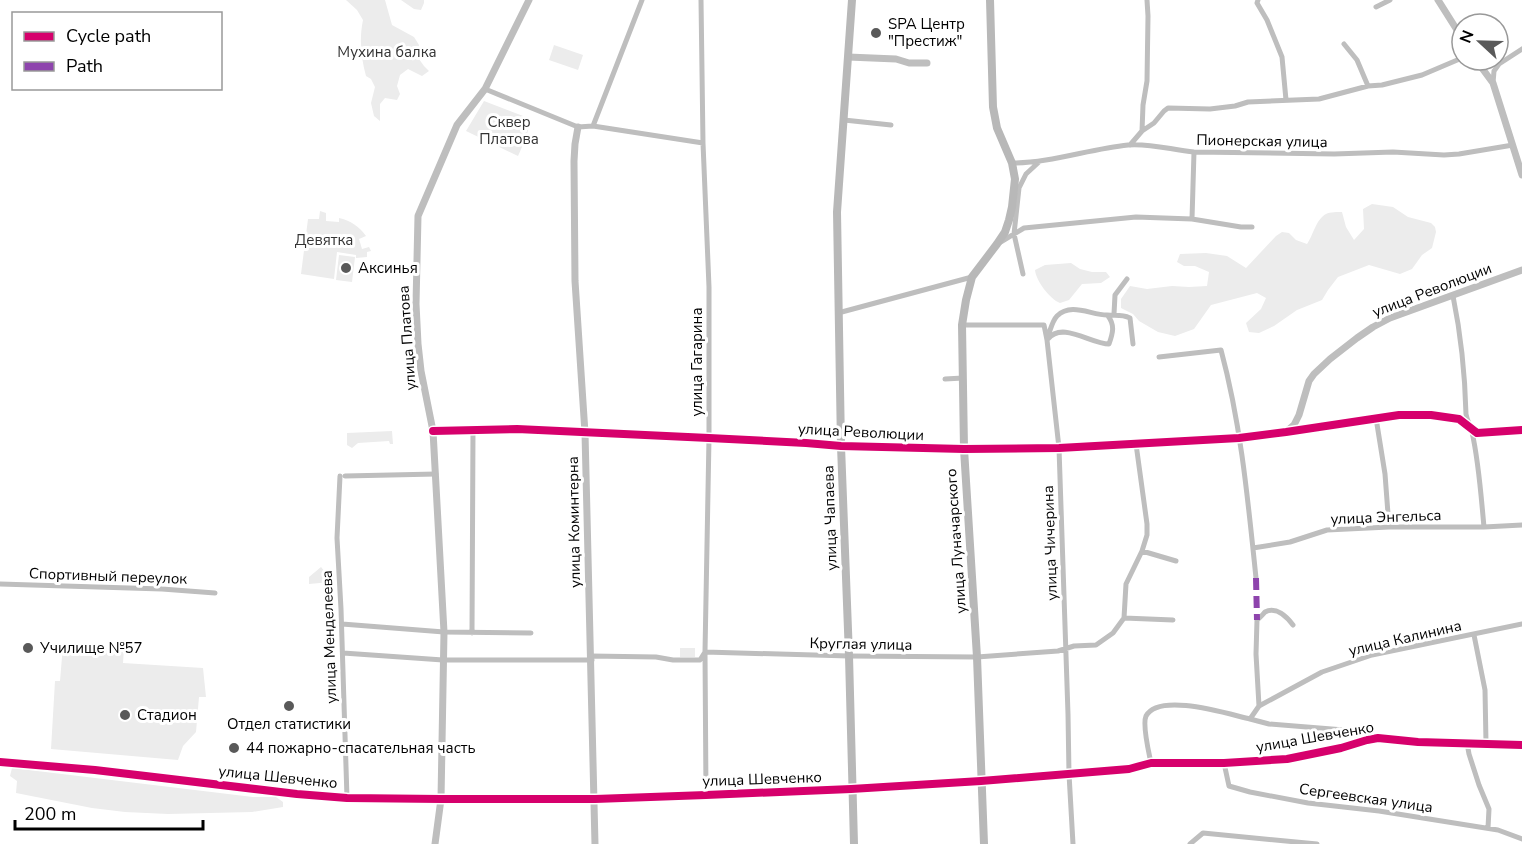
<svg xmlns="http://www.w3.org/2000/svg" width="1522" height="844" font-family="'Nunito Sans',sans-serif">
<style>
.green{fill:#ececec}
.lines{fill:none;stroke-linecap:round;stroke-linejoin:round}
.minor{stroke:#bebebe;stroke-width:5}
.tertiary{stroke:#bebebe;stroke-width:7}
.secondary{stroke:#b8b8b8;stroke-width:8}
.quiet{stroke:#8e44ad;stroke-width:6;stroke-dasharray:12 6;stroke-linecap:butt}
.cycleway-casing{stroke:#fff;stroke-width:11}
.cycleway{stroke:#d6006c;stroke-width:8}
.poi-dot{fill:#595959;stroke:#fff;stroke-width:2}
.labels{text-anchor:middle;stroke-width:6;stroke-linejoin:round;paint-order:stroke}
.poi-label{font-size:15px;fill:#000;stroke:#fff;text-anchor:start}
.park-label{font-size:15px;fill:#333;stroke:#fff}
.street-label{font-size:15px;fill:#000;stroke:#fff}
</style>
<rect width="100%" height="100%" fill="#fff"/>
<path class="green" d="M 346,0 L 385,0 L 392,25 L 414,37 L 419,45 L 419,59 L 424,66 L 429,71 L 422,76 L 408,69 L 400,75 L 397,86 L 400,94 L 397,100 L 385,98 L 380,104 L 380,121 L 374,116 L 371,103 L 375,87 L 371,79 L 366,76 C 361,58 359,39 363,20 L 357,10 Z
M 401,0 L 424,0 L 424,3 L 421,10 L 414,9 Z
M 554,45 L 583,55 L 578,70 L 549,60 Z
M 484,101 L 531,119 L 526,138 L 518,156 L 466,131 Z
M 1372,204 L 1393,207 L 1408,217 L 1431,223 L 1435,227 L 1436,232 L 1432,248 L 1422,255 L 1412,269 L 1400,274 L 1369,265 L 1338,277 L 1328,290 L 1322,300 L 1297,310 L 1274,326 L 1259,333 L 1249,332 L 1246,323 L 1261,309 L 1266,298 L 1257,293 L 1211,305 L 1194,329 L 1175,336 L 1158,332 L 1139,321 L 1133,314 L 1121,308 L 1121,299 L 1130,286 L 1147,289 L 1172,286 L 1189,287 L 1207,286 L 1209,272 L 1195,266 L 1184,266 L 1177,262 L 1180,254 L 1206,253 L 1227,256 L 1246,268 L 1276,236 L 1282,232 L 1289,233 L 1296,240 L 1307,244 C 1313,236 1316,219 1326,214 C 1330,212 1338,212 1342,212 L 1346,227 L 1354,240 L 1364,229 L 1363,209 Z
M 320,211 L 326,213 L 326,221 L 339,222 L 339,218 C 350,220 360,227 366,236 L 359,239 L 362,249 L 369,247 L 371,251 L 367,252 L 367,257 L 356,258 L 356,255 L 337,252 L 334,279 L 301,274 L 308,219 L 319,219 Z
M 339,255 L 355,257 L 352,282 L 336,280 Z
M 1071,263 L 1080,269 L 1092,272 L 1106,272 L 1110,277 L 1101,283 L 1082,284 L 1069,300 L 1060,303 C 1050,299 1036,281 1035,270 L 1045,265 Z
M 392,431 L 393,444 L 390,444 L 389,441 L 358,443 L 352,448 L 347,445 L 347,433 Z
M 321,567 L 330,578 L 331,582 L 309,584 L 309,577 Z
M 63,645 L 124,648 L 123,663 L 203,668 L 206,697 L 199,697 L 196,732 L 183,746 L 178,760 L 51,749 L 55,681 L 60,681 Z
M 680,648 L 695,648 L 695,657 L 680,657 Z
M 12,768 L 253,797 L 276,797 L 283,802 L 283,807 L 252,812 L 168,814 L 125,812 L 92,808 L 16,793 L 17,781 L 10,776 Z"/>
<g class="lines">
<path class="minor" d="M 701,0 L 703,143 L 709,287 L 709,438 L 705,652 L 706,795
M 1258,0 L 1257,3 L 1267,20 L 1282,57 L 1286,100
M 1376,7 L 1390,0
M 1344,44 L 1357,60 L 1368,86
M 1493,83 L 1494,71 L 1499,64 L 1522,49
M 485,89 L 578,127 L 593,126 L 703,143
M 844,120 L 891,125
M 593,126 L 642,0
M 1142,131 L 1143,105 L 1147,81 L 1148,16 L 1147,0
M 1130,145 L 1142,131 L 1154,123 L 1164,111 L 1168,108 L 1210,109 L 1235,106 L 1248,102 L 1319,99 L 1368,86 L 1382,85 L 1422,75 L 1462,58
M 1012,163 C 1051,163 1089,149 1128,145 C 1150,143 1172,150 1194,152 L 1334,154 L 1393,152 L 1444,155 L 1459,154 L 1513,145
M 1192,219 L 1194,152
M 999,243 L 1024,228 L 1136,217 L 1192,219 L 1241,227 L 1252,227
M 1023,274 L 1014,234 L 1019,188 L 1026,174 L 1039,162
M 1453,296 C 1461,335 1465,375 1466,414 C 1467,421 1471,426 1472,432 C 1479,463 1481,496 1484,527
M 838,313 L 972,277
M 1114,314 L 1115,295 L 1127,279
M 962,325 L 1044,325 L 1047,340 L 1059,448 L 1068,714 L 1069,774 L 1073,844
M 1047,338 C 1050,332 1052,321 1057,316 C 1071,302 1091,315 1107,315 C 1116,316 1121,314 1130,318 L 1133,344
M 1048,339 C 1062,321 1091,344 1109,344 C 1113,333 1115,325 1108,316
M 1159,357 L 1221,350 C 1241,424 1248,501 1256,578
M 945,379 L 963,378
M 1376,418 L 1385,474 L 1389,527
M 1287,432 L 1399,415 L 1431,415 L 1459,419 L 1477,433 L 1522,430
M 340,476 L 337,538 L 341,609 L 347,798
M 345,476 L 436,474
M 1253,548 L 1290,542 L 1327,530 L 1389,527 L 1484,527 L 1522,525
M 1142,551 L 1176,561
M 0,584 L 162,589 L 215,593
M 1124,618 L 1173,620
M 342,624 L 444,632 L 531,633
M 472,633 L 473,430
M 1474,635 L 1485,690 L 1486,743
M 343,653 L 443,660 L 592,660
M 591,656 L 656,657 L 673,660 L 700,660 L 705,652 L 849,656 L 977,657 L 1058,651 L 1074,646 L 1096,645 L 1113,633 L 1124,618 L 1126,584 L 1142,551 L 1147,535 L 1147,524 L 1136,444
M 1259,706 L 1256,654 L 1257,620 C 1258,620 1264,613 1265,612 C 1276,606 1287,617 1293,625
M 1250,719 L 1269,724 L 1344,730 L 1367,740
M 1467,743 L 1469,754 L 1479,785 L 1489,809 L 1488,828
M 1151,763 C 1149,753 1142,725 1146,716 C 1159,692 1228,714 1250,719 L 1259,706 L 1322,672 L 1372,655 L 1522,624
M 1224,763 L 1229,786 L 1250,792 L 1308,803 L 1379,811 L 1498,830 L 1522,839
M 851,789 L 1069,774 L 1129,769 L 1151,763 L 1224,763 L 1260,762 L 1287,759 L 1341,748 L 1367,740 L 1378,738 L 1418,742 L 1522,745
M 1190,844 L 1203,833 L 1317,844"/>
<path class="tertiary" d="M 1438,0 L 1462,38
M 848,57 L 896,59 L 909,63 L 927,63
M 1476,60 L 1493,83 L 1522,175
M 578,127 L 575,144 L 574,161 L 575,281 L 585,433 L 595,844
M 433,431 L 517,429 L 709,438 L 806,443 L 841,446 L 964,449 L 1059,448 L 1239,438 L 1286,432 L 1294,425 L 1299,415 L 1309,381 L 1314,374 L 1330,359 L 1357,338 L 1373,327 L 1390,318 L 1522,270
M 0,762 L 95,770 L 284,792 L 347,798 L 595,799 L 851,789
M 435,844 L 441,799 L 444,632 L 433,431 L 421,371 L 418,344 L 416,304 L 418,216 L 457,125 L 485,89 L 529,0"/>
<path class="secondary" d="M 852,0 L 837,212 L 841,446 L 849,656 L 854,844
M 984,844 L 977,657 L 964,449 L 962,325 L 966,300 L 972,277 L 997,244 L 1005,232 L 1009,220 L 1012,207 L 1015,179 L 1012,163 L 997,128 L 993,107 L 990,0"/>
<path class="quiet" d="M 1256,578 L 1257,620"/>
<defs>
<path id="cycleway" d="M 433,431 L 517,429 L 709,438 L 806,443 L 841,446 L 964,449 L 1059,448 L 1239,438 L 1286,432 L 1399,415 L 1431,415 L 1459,419 L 1477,433 L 1522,430
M 0,762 L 95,770 L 297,794 L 347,798 L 441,799 L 595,799 L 706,795 L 851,789 L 981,781 L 1129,769 L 1151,763 L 1224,763 L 1287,759 L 1341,748 L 1367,740 L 1378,738 L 1418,742 L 1522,745"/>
</defs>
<use href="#cycleway" class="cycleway-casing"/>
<use href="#cycleway" class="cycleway"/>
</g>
<g class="poi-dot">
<circle cx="876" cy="33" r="6"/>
<circle cx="346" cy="268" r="6"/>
<circle cx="28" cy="648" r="6"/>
<circle cx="289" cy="706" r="6"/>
<circle cx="125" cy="715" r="6"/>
<circle cx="234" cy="748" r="6"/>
</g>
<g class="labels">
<g class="poi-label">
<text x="888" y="29">SPA Центр<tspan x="888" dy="17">"Престиж"</tspan></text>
<text x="358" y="273">Аксинья</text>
<text x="40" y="653">Училище №57</text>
<text x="137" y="720">Стадион</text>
<text x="289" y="729" text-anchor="middle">Отдел статистики</text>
<text x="246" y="753">44 пожарно-спасательная часть</text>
</g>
<g class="park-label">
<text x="387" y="57">Мухина балка</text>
<text x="509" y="127">Сквер<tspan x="509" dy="17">Платова</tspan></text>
<text x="324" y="245">Девятка</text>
</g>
<g class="street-label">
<text transform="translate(1262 141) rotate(1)" y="5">Пионерская улица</text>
<text transform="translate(1432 290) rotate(-21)" y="5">улица Революции</text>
<text transform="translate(407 338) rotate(-94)" y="5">улица Платова</text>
<text transform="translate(697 362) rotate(-90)" y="5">улица Гагарина</text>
<text transform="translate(861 432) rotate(3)" y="5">улица Революции</text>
<text transform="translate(1386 517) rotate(-2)" y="5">улица Энгельса</text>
<text transform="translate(830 518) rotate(-92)" y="5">улица Чапаева</text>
<text transform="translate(574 522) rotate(-91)" y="5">улица Коминтерна</text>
<text transform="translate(956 541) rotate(-94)" y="5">улица Луначарского</text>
<text transform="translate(1050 543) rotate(-92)" y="5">улица Чичерина</text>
<text transform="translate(108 576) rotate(2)" y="5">Спортивный переулок</text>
<text transform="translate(329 637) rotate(-92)" y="5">улица Менделеева</text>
<text transform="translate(1405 638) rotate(-13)" y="5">улица Калинина</text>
<text transform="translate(861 644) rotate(1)" y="5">Круглая улица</text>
<text transform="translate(1315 737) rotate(-10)" y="5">улица Шевченко</text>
<text transform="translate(278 777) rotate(6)" y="5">улица Шевченко</text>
<text transform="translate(762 779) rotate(-2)" y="5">улица Шевченко</text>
<text transform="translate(1366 798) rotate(8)" y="5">Сергеевская улица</text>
</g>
</g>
<rect x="12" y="12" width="210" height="78" fill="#ffffff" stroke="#999999" stroke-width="1.5"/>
<rect x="24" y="32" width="30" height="9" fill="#d6006c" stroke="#999999" stroke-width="1.5"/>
<text x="66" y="42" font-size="18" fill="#000000">Cycle path</text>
<rect x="24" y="62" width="30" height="9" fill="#8e44ad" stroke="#999999" stroke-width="1.5"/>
<text x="66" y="72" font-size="18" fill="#000000">Path</text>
<g transform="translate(1480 42) rotate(292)"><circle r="28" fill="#ffffff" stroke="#999999" stroke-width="1.5"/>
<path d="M0-4.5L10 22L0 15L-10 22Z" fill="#595959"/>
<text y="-9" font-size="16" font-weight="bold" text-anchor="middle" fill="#000000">N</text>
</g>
<path d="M15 820v9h188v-9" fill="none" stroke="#000000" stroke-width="3"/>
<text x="24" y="820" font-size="18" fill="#000000" stroke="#ffffff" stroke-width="4.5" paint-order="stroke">200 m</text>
</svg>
